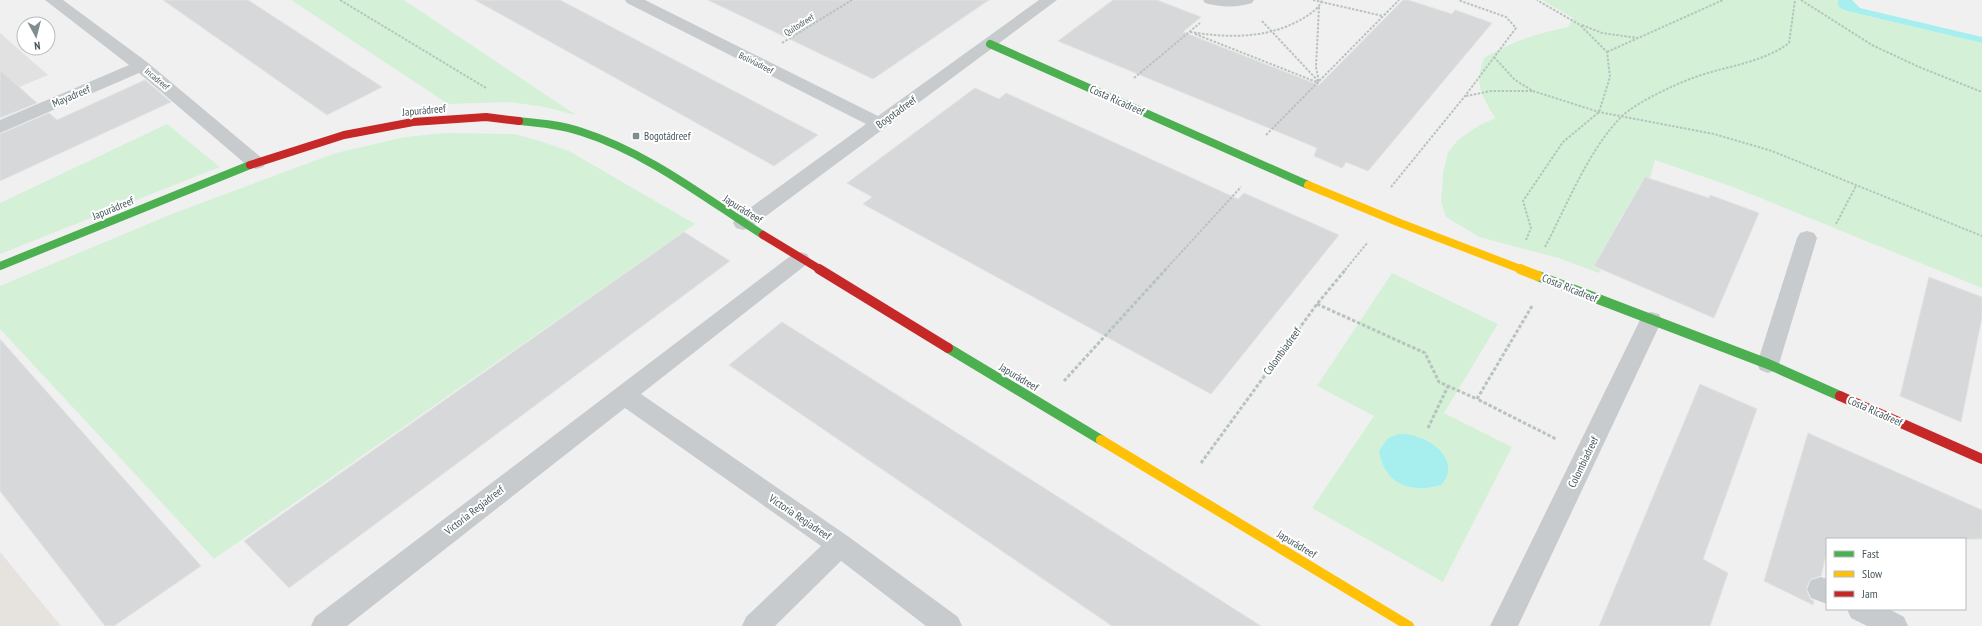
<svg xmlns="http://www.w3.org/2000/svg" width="1982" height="626" font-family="'PT Sans Narrow',sans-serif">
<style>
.commercial{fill:#e6e2de}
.education{fill:#e2e1e2}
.green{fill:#d4f1d8}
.water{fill:#a7efef}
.building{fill:#d7d8d9;stroke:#e2e2e3}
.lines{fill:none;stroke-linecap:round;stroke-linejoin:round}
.path-far1{stroke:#b7c4bd;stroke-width:2;stroke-dasharray:2.5 1.5;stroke-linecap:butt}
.path{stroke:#b7c4bd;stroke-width:3;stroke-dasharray:3.5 2;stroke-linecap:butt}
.lane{fill:#c7cbcd;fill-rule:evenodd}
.street{fill:#c7cbcd;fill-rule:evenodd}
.fast-far1{stroke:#4caf50;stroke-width:8}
.fast{stroke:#4caf50;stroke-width:10}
.slow-far1{stroke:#ffc107;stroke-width:8}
.slow{stroke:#ffc107;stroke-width:10}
.jam-far1{stroke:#c62828;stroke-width:8}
.jam{stroke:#c62828;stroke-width:10}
.poi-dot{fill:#828d90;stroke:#fff;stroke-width:1.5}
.labels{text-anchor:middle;stroke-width:4;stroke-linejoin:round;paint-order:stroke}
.far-street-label{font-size:9px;fill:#46575d;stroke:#fff}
.street-label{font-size:11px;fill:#46575d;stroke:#fff}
.poi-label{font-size:11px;fill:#46575d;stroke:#fff;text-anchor:start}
</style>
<rect width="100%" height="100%" fill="#f1f0f0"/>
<path class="commercial" d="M 0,552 L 61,626 L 0,626 Z"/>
<path class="education" d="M 0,33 L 48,75 L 0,95 Z"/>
<path class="green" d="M 291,0 L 404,0 L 576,115 L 544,107 L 510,102 L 448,104 Z
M 1542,0 L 1838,0 L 1838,4 L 1847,11 L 1982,43 L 1982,288 L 1733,187 L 1655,160 L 1650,178 L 1645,177 L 1637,189 L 1642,192 L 1640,196 L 1635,194 L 1627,207 L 1632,210 L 1630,214 L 1624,212 L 1616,226 L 1622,229 L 1620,234 L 1613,232 L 1593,267 L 1601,270 L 1599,273 L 1558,258 L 1479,237 L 1446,217 L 1441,202 L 1443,173 L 1448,152 L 1458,140 L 1478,126 L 1495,118 C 1481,94 1474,85 1484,58 C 1514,41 1535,34 1568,27 L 1573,18 Z
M 167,124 L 220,167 L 0,254 L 0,203 Z
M 445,133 L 515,134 L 540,141 L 569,151 L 695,224 L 214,559 L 0,329 L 0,286 L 174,213 L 336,153 L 405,137 Z
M 1392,273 L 1498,324 L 1444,413 L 1512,447 L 1443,582 L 1312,508 L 1374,416 L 1317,386 Z"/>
<path class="water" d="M 1838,0 L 1852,0 L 1860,8 L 1982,37 L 1982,43 L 1847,11 L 1840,8 L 1838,4 Z
M 1399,434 C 1424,432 1465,458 1441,485 C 1411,494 1384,484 1379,451 L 1388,438 Z"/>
<path class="building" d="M 163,0 L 248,0 L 382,87 L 327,115 Z
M 475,0 L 560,0 L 818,135 L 774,166 Z
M 708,0 L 989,0 L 873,79 Z
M 1113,0 L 1157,0 L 1201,17 L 1183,32 L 1319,85 L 1403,0 L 1408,0 L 1452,14 L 1455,10 L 1492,23 L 1368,171 L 1346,162 L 1342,168 L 1314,156 L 1317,148 L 1058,41 Z
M 0,70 L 37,103 L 0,118 Z
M 145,80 L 171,102 L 0,181 L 0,134 L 49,113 L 57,120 Z
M 975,88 L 999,99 L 1006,93 L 1238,199 L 1244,193 L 1339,235 L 1211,394 L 863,204 L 872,197 L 847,183 Z
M 1645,177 L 1709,198 L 1710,195 L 1759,213 L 1714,318 L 1594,266 Z
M 684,232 L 730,261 L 289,588 L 244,541 Z
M 1929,277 L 1982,297 L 1982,317 L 1961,422 L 1900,396 Z
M 782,322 L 1041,486 L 1261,626 L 1112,626 L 729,365 Z
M 0,339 L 201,566 L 114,626 L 105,626 L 0,491 Z
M 1700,384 L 1757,409 L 1703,559 L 1728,573 L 1710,626 L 1599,626 Z
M 1808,433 L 1982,510 L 1982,539 L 1827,539 L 1827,551 L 1821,576 L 1811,579 L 1806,588 L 1810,599 L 1814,601 L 1813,605 L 1764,581 Z"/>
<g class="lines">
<path class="path-far1" d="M 340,0 L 486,88
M 1313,0 L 1383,16
M 1801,0 L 1872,45 L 1919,67 L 1982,92
M 1319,7 L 1316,67 L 1319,82
M 1262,21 L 1319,82
M 1582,25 L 1602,33 L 1638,38
M 1190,32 C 1229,38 1267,39 1302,19 C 1310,14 1319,9 1322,0
M 1195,34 L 1319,83
M 782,43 L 852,0
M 1607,52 L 1723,0
M 1494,57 L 1515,80 L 1533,91 L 1599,112 L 1714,134 L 1772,151 L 1982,236
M 1134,78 L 1200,23
M 1466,96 L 1491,91 L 1533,91
M 1266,135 L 1399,0
M 1391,187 L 1465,96 L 1516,28 L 1506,17 L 1458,0
M 1836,224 L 1856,186
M 1526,240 L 1531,228 L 1523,201 L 1563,142 L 1599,112 L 1610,77 L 1607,52 L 1580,25 L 1537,0
M 1545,247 C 1567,205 1588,151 1621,117 C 1635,103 1672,86 1690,79 C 1723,66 1761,64 1789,43 L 1795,0
M 1165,270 L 1241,187
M 1345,270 L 1368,242"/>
<path class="path" d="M 1317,304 L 1425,353 L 1439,382 L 1477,399
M 1532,306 L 1477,399 L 1556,439
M 1064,381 L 1166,269
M 1428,428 L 1448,386
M 1201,463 L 1317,304 L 1346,269"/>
<path class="lane" d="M 1807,231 L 1814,233 L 1817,238 L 1779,364 L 1776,370 L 1768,373 L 1760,370 L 1757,364 L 1797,238 L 1800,233 Z
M 1821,577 L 1827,579 L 1827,604 L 1811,598 L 1807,589 L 1811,580 Z
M 1847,609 L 1889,609 L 1904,617 L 1908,626 L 1867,626 L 1851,618 Z"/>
<path class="street" d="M 45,0 L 63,0 L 147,62 L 263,159 L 266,163 L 263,167 L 256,169 L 249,167 L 139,73 L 0,133 L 0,120 L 129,65 Z
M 625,0 L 645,0 L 878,116 L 1039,0 L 1057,0 L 750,228 L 743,230 L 736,228 L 733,223 L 736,218 L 866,124 L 627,3 Z
M 1203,0 L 1254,0 L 1252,3 C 1237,8 1220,7 1205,3 Z
M 800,252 L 807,254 L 810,259 L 807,264 L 641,394 L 849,537 L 958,617 L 962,626 L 926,626 L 841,561 L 775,626 L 742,626 L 746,617 L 821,546 L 625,408 L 347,626 L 311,626 L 315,617 L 793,254 Z
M 1651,312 L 1659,314 L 1662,320 L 1518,626 L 1490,626 L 1640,320 L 1643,314 Z"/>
<path class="fast-far1" d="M 990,44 L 1308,185
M 519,121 C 540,123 562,125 582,132 C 648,153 705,198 763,235
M 0,266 L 250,165"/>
<path class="fast" d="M 1538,276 L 1768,364 L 1840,396
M 948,348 L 1101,440"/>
<path class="slow-far1" d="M 1308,185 L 1400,223 L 1523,270"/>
<path class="slow" d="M 1520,269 L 1538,276
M 1101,440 L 1409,626"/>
<path class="jam-far1" d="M 250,165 L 344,135 L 413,122 L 486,117 L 519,121
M 763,235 L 821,270"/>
<path class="jam" d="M 819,269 L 948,348
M 1840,396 L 1982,459"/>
</g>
<rect class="poi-dot" x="632" y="132" width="8" height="8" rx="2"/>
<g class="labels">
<g class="far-street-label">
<text transform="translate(799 25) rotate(-32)" y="3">Quitodreef</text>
<text transform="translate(756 63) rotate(27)" y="3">Boliviadreef</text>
<text transform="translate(157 79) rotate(40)" y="3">Incadreef</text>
</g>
<g class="street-label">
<text transform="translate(71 96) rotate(-23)" y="4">Mayadreef</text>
<text transform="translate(1117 100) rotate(24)" y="4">Costa Ricadreef</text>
<text transform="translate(424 110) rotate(-5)" y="4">Japurádreef</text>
<text transform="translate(896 112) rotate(-36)" y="4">Bogotadreef</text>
<text transform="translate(113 208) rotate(-22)" y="4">Japurádreef</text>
<text transform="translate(743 209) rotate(32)" y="4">Japurádreef</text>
<text transform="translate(1570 288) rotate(22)" y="4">Costa Ricadreef</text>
<text transform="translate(1282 351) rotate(-54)" y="4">Colombiadreef</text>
<text transform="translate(1019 377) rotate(31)" y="4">Japurádreef</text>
<text transform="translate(1875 411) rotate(24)" y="4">Costa Ricadreef</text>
<text transform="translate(1583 462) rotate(-64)" y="4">Colombiadreef</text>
<text transform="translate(474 510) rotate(-38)" y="4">Victoria Regiadreef</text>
<text transform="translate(800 517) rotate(34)" y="4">Victoria Regiadreef</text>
<text transform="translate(1297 544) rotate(31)" y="4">Japurádreef</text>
</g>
<g class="poi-label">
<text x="644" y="140">Bogotádreef</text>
</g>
</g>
<rect x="1826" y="538" width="140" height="72" fill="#ffffff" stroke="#b5bcbe"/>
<rect x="1834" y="551" width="20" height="6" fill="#4caf50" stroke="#b5bcbe"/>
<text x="1862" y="558" font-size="12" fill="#46575d">Fast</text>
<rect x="1834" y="571" width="20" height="6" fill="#ffc107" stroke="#b5bcbe"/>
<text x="1862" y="578" font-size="12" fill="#46575d">Slow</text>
<rect x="1834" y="591" width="20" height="6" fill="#c62828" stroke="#b5bcbe"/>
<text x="1862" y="598" font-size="12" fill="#46575d">Jam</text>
<g transform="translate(36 36) rotate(173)"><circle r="19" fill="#ffffff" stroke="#b5bcbe"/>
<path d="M0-3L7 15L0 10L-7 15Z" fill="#828d90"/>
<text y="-6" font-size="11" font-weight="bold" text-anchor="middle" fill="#46575d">N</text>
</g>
</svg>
